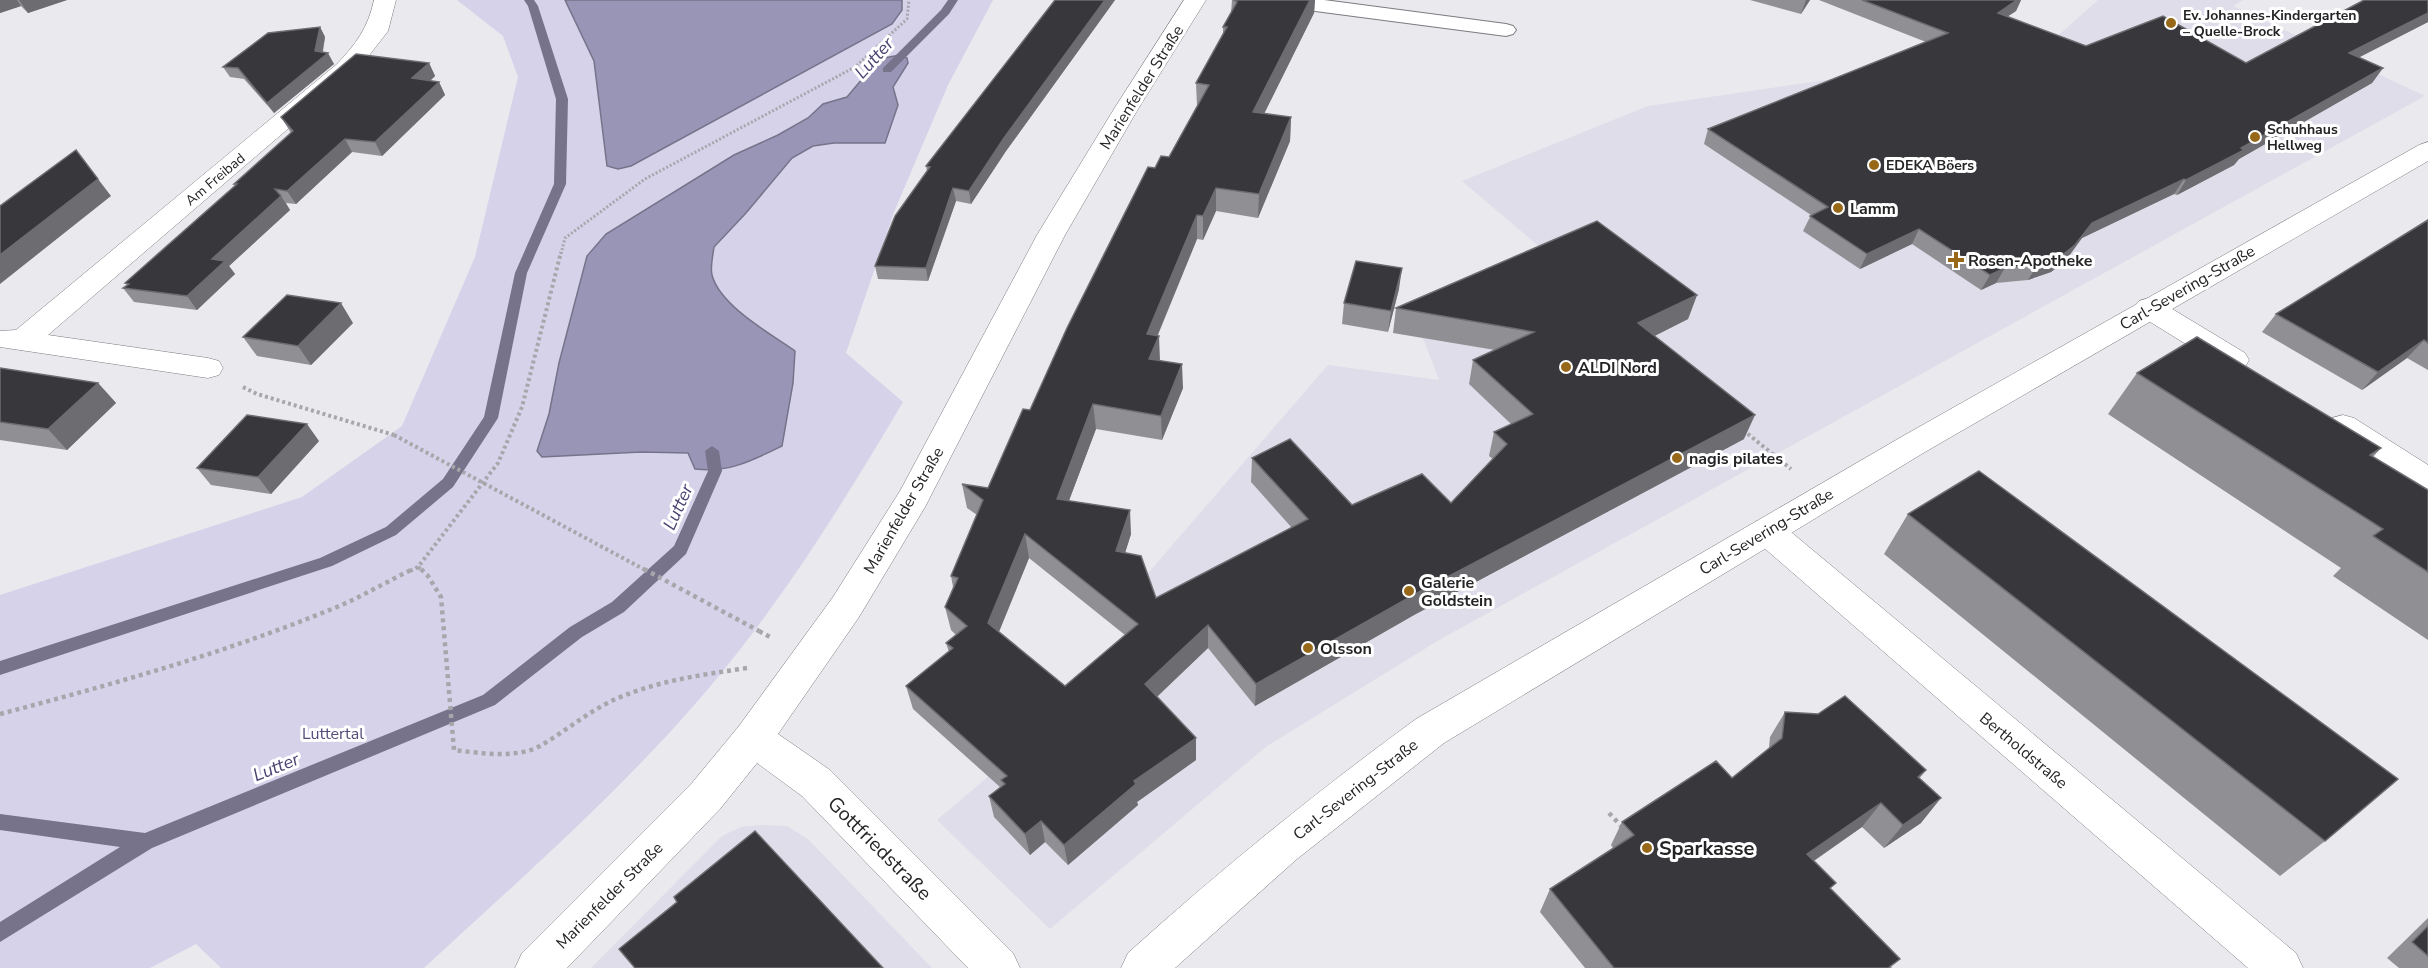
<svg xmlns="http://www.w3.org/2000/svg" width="2428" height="968" font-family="'Nunito Sans',sans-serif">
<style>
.built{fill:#dfddea}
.green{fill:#d5d2ea;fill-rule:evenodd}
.water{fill:#9995b6;stroke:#76738b;stroke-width:1.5}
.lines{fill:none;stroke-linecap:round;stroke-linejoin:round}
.stream{fill:#76738b;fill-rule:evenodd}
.lane-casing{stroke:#7c7b80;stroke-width:2}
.street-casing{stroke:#7c7b80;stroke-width:1}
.secondary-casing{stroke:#7c7b80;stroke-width:1}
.path-far2{stroke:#a7a7ab;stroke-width:3;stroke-dasharray:2 2;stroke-linecap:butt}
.path-far1{stroke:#a7a7ab;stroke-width:4;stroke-dasharray:3 3;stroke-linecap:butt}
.path{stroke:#a7a7ab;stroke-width:4.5;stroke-dasharray:4 4;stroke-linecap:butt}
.lane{fill:#fff;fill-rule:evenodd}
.street{fill:#fff;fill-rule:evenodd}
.secondary{fill:#fff;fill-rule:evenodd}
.path-bridge-far1{stroke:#a7a7ab;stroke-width:4;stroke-dasharray:3 3;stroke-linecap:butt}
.path-bridge{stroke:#a7a7ab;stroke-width:4.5;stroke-dasharray:4 4;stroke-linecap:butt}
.wall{fill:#909094;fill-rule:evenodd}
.shaded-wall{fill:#6d6c71}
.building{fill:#38373b;stroke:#6d6c71;stroke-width:1.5;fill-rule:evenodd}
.poi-dot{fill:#976818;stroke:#fff;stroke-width:2}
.labels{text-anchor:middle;stroke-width:6;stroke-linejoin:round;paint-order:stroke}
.far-poi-label{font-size:14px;font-weight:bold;fill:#242426;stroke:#fff;text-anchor:start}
.far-street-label{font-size:14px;fill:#242426;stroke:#fff}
.street-label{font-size:16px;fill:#242426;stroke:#fff}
.poi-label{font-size:16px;font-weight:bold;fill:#242426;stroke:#fff;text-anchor:start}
.park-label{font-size:16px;fill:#544b7b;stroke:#fff}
.water-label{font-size:18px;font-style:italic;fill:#4d4474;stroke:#fff}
.near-street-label{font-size:20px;fill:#242426;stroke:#fff}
.near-poi-label{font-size:20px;font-weight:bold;fill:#242426;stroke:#fff;text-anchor:start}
</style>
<rect width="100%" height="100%" fill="#e9e9ee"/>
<path class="built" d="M 2098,0 L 2243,0 L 2233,6 L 2425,96 L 1439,640 L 1267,746 L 1050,929 L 937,820 L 1158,632 L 1143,579 L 1328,365 L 1439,380 L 1412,310 L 1542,249 L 1462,181 L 1648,106 L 2044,48 Z
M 762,825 L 787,826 L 808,839 L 932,968 L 591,968 L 722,836 L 741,827 Z"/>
<path class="green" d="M 457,0 L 565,0 L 594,61 L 607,166 L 631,166 L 891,24 L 902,10 L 902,0 L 993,0 L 948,85 L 894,212 L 846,353 L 903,402 C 852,488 800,573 738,652 C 647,769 532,868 424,968 L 221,968 L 196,944 L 150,968 L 0,968 L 0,595 L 302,497 L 402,426 L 475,257 L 518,77 L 503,36 ZM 900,55 L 907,58 L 908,63 L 893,88 L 898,105 L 885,143 L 834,143 L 813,146 L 792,158 L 746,213 L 714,247 C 713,255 710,267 712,275 C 719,305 771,335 795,351 L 793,383 L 782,446 L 695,469 L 689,453 L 641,452 L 542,457 L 537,451 L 606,234 L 734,155 L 778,135 L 808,118 L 823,104 L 847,97 L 868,72 Z"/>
<path class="water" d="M 565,0 L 902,0 L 902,10 L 892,24 L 631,166 L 618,169 L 607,166 L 594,61 Z
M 900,55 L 907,58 L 908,63 L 893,87 L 898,105 L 885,143 L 834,143 L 813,146 L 792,158 L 746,213 L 714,247 C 713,255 710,267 712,275 C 720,306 771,334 795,351 L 793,383 L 782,446 C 751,461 729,473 695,469 L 688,453 L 641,452 L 542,457 L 537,451 L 549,414 L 559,363 L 587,256 L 606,234 L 734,155 L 778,135 L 808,118 L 823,104 L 847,97 L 868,72 L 884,58 Z"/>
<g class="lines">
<path class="stream" d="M 524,0 L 534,0 L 538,6 L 568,99 L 566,184 L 527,273 L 498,418 L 453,487 L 396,535 L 332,566 L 0,675 L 0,661 L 320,558 L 386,527 L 443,479 L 484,417 L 515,273 L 554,184 L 556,99 L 528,6 Z
M 948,0 L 958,0 L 949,14 L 891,72 L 883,72 L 883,68 L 941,10 Z
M 712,446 L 719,451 L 722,471 L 686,554 L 624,612 L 582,637 L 495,705 L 152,848 L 0,942 L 0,922 L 120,847 L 0,830 L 0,814 L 145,833 L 483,695 L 570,627 L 612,602 L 674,546 L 708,471 L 705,451 Z"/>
<defs>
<path id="lane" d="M 1267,0 L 1324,0 L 1506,24 L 1513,26 L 1516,30 L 1513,34 L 1506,36 L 1277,6 L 1270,4 Z"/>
<path id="street" d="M 374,0 L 396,0 L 388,31 L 361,66 L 48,335 L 208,358 L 219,361 L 223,368 L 219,375 L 208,378 L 0,347 L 0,331 L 16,330 L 337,64 C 356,44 368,28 374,0 Z
M 1184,0 L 1206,0 L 1138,109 L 1065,235 L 925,507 L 859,617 L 778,734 L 830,770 L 1013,953 L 1020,968 L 968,968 L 802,796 L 757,763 L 720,809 L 567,968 L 515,968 L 522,953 L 692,783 L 739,726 L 833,597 L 900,491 L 1037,235 L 1114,109 Z
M 2149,298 L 2159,301 L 2245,353 L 2249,360 L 2245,367 L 2234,370 L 2223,367 L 2139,315 L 2134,308 L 2139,301 Z
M 2343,415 L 2354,418 L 2428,465 L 2428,493 L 2416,490 L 2332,434 L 2327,426 L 2332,418 Z
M 1767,518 L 1779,522 L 2296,953 L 2303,968 L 2248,968 L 1755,540 L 1750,531 L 1755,522 Z"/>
<path id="secondary" d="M 2428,142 L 2428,161 L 1925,452 L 1444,743 L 1297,859 L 1175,968 L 1121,968 L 1128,953 C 1220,870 1316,792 1416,719 L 1903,436 L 2419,145 Z"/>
</defs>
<use href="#lane" class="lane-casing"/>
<use href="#street" class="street-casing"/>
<use href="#secondary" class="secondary-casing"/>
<path class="path-far2" d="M 561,254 L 565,238 L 645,179 L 855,67 L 907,19 L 909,0"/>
<path class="path-far1" d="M 243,387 L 257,394 L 394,435
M 1743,430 L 1791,469
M 418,567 L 422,571
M 410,571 L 418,567 L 498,463 L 522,407 L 561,252"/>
<path class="path" d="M 421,569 L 428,576 L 441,597 L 454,750 C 480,753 515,759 540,746 C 566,731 590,710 618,698 C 661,680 701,675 747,668
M 759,631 L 770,637
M 0,714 C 110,685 221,654 327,611 C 356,600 384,583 413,569
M 1609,813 L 1624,829"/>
<use href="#lane" class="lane"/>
<use href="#street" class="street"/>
<use href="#secondary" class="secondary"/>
<path class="path-bridge-far1" d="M 394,435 L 647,571"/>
<path class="path-bridge" d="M 644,569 L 759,631"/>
</g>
<path class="wall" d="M 0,0 L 67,0 L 28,13 L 21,6 L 0,13 Z
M 1055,0 L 1115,0 L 1006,151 L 971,204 L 956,201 L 928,281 L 878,279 L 875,266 L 927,171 L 926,166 Z
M 1232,0 L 1315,0 L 1314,13 L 1264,114 L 1291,117 L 1290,141 L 1258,218 L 1216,211 L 1203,240 L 1197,239 L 1158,335 L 1159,336 L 1159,361 L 1183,388 L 1162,440 L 1096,429 L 1069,500 L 1131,534 L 1125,553 L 1156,598 L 1292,528 L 1251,482 L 1252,458 L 1352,505 L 1451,503 L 1493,459 L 1489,456 L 1494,432 L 1511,424 L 1469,384 L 1473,360 L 1495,350 L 1393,333 L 1396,308 L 1697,295 L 1688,319 L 1654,336 L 1744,439 L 1414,615 L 1255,706 L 1208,648 L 1157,697 L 1196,760 L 1137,802 L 1138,805 L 1068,865 L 1045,842 L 1030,855 L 994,817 L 989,796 L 1000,787 L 913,709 L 906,686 L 949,652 L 946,643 L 956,635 L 951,630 L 945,607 L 953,587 L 951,576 L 977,515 L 967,508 L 962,484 L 988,488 L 1030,410 L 1155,168 L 1169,157 L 1197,106 L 1196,83 L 1223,34 L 1223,27 L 1231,13 ZM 1029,558 L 1125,635 L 1065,686 L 999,632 Z
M 1750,0 L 1810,0 L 1801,14 Z
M 1819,0 L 2021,0 L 2016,11 L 2007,17 L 2086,46 L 2246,63 L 2428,0 L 2428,22 L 2358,58 L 2383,68 L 2372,83 L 2239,159 L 2234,165 L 2177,195 L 2174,194 L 2082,238 L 2066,260 L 2051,272 L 2028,280 L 1996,283 L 1981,290 L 1912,244 L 1860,269 L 1803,231 L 1811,215 L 1704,144 L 1708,129 L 1926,42 Z
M 320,27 L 325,37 L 323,52 L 334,64 L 274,113 L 244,79 L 230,77 L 223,67 Z
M 429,63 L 435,76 L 430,81 L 439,82 L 445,95 L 382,156 L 352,152 L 296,204 L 286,203 L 290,210 L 229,266 L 235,274 L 197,310 L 134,302 L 123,288 L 127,285 L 125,283 L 236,186 L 234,184 L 291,133 L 281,117 Z
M 2428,220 L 2428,370 L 2407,358 L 2362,390 L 2262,332 L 2276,314 Z
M 1399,289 L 1388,332 L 1342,324 L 1344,303 Z
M 353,323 L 311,365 L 257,356 L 243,337 Z
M 0,368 L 98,383 L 116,403 L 67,450 L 0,440 Z
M 2137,373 L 2381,448 L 2373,457 L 2428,490 L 2428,640 L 2333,576 L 2341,568 L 2108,414 Z
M 319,441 L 271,494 L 211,485 L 197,468 Z
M 1908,514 L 2325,841 L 2280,876 L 1884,554 Z
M 1785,712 L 1926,770 L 1919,779 L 1921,823 L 1884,848 L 1862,827 L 1814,861 L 1831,889 L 1892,968 L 1585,968 L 1540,912 L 1550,889 L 1613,848 L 1611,845 L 1622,822 L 1732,778 L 1769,748 L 1770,737 Z
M 2428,918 L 2428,968 L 2399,968 L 2387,958 Z"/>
<path class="shaded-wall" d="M 0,0 L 17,0 L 21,6 L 0,13 Z
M 19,0 L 67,0 L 28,13 Z
M 1105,0 L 1115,0 L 1006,151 L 971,204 L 969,191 L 1004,138 Z
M 1310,0 L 1315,0 L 1314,13 L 1253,136 L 1253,112 Z
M 1806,0 L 1810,0 L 1801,14 Z
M 2017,0 L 2021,0 L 2016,11 L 1991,27 L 1998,13 Z
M 2428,13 L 2428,22 L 2338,68 L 2349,53 Z
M 320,27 L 325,37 L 321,59 L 328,53 L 334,64 L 274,113 L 267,103 L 315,51 Z
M 429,63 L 435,76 L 418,92 L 412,78 Z
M 2383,68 L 2372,83 L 2239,159 L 2234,165 L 2177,195 L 2186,180 Z
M 439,82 L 445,95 L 382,156 L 375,142 Z
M 1291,117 L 1290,141 L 1258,218 L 1259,194 Z
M 345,139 L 352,152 L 296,204 L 287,191 Z
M 98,179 L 111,196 L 0,284 L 0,255 Z
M 2184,179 L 2174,194 L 2082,238 L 2066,260 L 2051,272 L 2028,280 L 2037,265 L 2092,223 Z
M 953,188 L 956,201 L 928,281 L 926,268 Z
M 1216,188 L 1216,211 L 1203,240 L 1203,216 Z
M 281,196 L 290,210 L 229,266 L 235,274 L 197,310 L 187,296 L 212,259 Z
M 1197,215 L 1197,239 L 1148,358 L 1147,334 Z
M 1919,229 L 1912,244 L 1860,269 L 1867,254 Z
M 1402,268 L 1399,289 L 1388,332 L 1391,311 Z
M 2005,268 L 1996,283 L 1981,290 L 1990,275 Z
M 1697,295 L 1688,319 L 1631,348 L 1638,323 Z
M 341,303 L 353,323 L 311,365 L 298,346 Z
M 1159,336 L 1160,360 L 1150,384 L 1149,359 Z
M 2424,340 L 2407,358 L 2362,390 L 2378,372 Z
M 1182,364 L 1183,388 L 1162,440 L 1161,416 Z
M 98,383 L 116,403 L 67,450 L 48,429 Z
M 1093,404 L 1096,429 L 1061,522 L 1057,499 Z
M 1755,415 L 1744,439 L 1414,615 L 1255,706 L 1256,684 L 1419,592 Z
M 307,424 L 319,441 L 271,494 L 258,477 Z
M 1130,510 L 1131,534 L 1118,575 L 1116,551 Z
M 1025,534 L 1029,558 L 993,646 L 988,623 Z
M 1208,625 L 1208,648 L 1146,707 L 1145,684 Z
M 1196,738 L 1196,760 L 1137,802 L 1138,805 L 1068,865 L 1064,845 L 1134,781 Z
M 1941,798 L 1921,823 L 1884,848 L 1903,825 Z
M 1881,803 L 1862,827 L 1790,877 L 1807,854 Z
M 1041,821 L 1045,842 L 1030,855 L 1025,834 Z"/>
<path class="building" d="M 1055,0 L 1105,0 L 1004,138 L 969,191 L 953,188 L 926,268 L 875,266 L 895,216 L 930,167 L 926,166 Z
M 1234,0 L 1310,0 L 1253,112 L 1291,117 L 1259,194 L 1216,188 L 1203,216 L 1197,215 L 1147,334 L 1159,336 L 1149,359 L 1182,364 L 1161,416 L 1093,404 L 1057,499 L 1130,510 L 1116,551 L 1141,556 L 1156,598 L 1308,519 L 1252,458 L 1290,439 L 1352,505 L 1422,474 L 1451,503 L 1507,444 L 1494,432 L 1533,414 L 1473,360 L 1534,332 L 1396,308 L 1597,221 L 1697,295 L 1638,323 L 1755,415 L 1419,592 L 1256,684 L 1208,625 L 1145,684 L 1196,738 L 1134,781 L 1136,784 L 1064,845 L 1041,821 L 1025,834 L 989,796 L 1005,784 L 1001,780 L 1007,776 L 906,686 L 953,648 L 946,643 L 967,626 L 945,607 L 958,578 L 951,576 L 983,500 L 962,484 L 988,488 L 1023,409 L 1030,410 L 1067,328 L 1148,167 L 1155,168 L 1161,156 L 1169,157 L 1209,85 L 1196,83 L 1227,27 L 1223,27 L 1237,2 ZM 1025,534 L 1138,624 L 1065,686 L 988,623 Z
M 1862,0 L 2017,0 L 1998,13 L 2086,46 L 2163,16 L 2246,63 L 2364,0 L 2428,0 L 2428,13 L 2349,53 L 2383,68 L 2241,148 L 2244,150 L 2186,180 L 2184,179 L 2092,223 L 2075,245 L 2060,257 L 2037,265 L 2005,268 L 1990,275 L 1919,229 L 1867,254 L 1810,216 L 1828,207 L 1708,129 L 1948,33 Z
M 320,27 L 315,51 L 328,53 L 267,103 L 238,68 L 223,67 L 268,33 Z
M 356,54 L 429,63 L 412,78 L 439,82 L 375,142 L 345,139 L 287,191 L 275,189 L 281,196 L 212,259 L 225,261 L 187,296 L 123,288 L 129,284 L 125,283 L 237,184 L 234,184 L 293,131 L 281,117 Z
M 76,150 L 98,179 L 0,255 L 0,206 Z
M 2428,220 L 2428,343 L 2424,340 L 2378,372 L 2276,314 Z
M 1356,261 L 1402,268 L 1391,311 L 1344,303 Z
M 287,295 L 341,303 L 298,346 L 243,337 Z
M 2197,337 L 2381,448 L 2370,455 L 2428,490 L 2428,572 L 2373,536 L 2383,529 L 2137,373 Z
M 0,368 L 98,383 L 48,429 L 0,422 Z
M 247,415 L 307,424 L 258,477 L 197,468 Z
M 1979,471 L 2398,779 L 2325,841 L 1908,514 Z
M 1845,696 L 1926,770 L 1918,777 L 1941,798 L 1903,825 L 1881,803 L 1807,854 L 1836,883 L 1830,888 L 1900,959 L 1888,968 L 1614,968 L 1550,889 L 1634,835 L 1622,822 L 1716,761 L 1732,778 L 1782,738 L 1785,712 L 1818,714 Z
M 755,831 L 883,968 L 635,968 L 619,949 L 677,902 L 674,897 Z
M 2428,926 L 2428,956 L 2412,942 Z"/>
<g class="poi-dot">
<circle cx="2171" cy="23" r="6"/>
<circle cx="2255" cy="137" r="6"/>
<circle cx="1874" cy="165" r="6"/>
<circle cx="1838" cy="208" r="6"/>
<path d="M1953 251h6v6h6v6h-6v6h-6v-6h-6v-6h6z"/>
<circle cx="1566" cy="367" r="6"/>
<circle cx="1677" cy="458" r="6"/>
<circle cx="1409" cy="591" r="6"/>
<circle cx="1308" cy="648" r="6"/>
<circle cx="1647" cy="848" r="6"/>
</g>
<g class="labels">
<g class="far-poi-label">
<text x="2183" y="20">Ev. Johannes-Kindergarten<tspan x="2183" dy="16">– Quelle-Brock</tspan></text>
<text x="2267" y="134">Schuhhaus<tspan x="2267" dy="16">Hellweg</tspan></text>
<text x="1886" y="170">EDEKA Böers</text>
</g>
<g class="far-street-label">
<text transform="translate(215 179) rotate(-40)" y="5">Am Freibad</text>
</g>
<g class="street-label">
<text transform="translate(1141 87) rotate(-58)" y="6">Marienfelder Straße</text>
<text transform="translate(2187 287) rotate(-30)" y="6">Carl-Severing-Straße</text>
<text transform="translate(903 510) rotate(-60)" y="6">Marienfelder Straße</text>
<text transform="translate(1766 531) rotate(-31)" y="6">Carl-Severing-Straße</text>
<text transform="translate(2024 750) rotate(40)" y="6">Bertholdstraße</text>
<text transform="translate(1355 789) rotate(-38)" y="6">Carl-Severing-Straße</text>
<text transform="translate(609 895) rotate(-45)" y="6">Marienfelder Straße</text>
</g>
<g class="poi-label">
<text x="1850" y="214">Lamm</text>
<text x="1968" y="266">Rosen-Apotheke</text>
<text x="1578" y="373">ALDI Nord</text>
<text x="1689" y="464">nagis pilates</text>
<text x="1421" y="588">Galerie<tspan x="1421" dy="18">Goldstein</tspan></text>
<text x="1320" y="654">Olsson</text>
</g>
<g class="park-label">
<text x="333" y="739">Luttertal</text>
</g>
<g class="water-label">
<text transform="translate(874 58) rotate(-48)" y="6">Lutter</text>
<text transform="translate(678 507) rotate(-66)" y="6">Lutter</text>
<text transform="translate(276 767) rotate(-22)" y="6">Lutter</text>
</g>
<g class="near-street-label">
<text transform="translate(880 848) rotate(45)" y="7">Gottfriedstraße</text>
</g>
<g class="near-poi-label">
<text x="1659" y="855">Sparkasse</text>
</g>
</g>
</svg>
